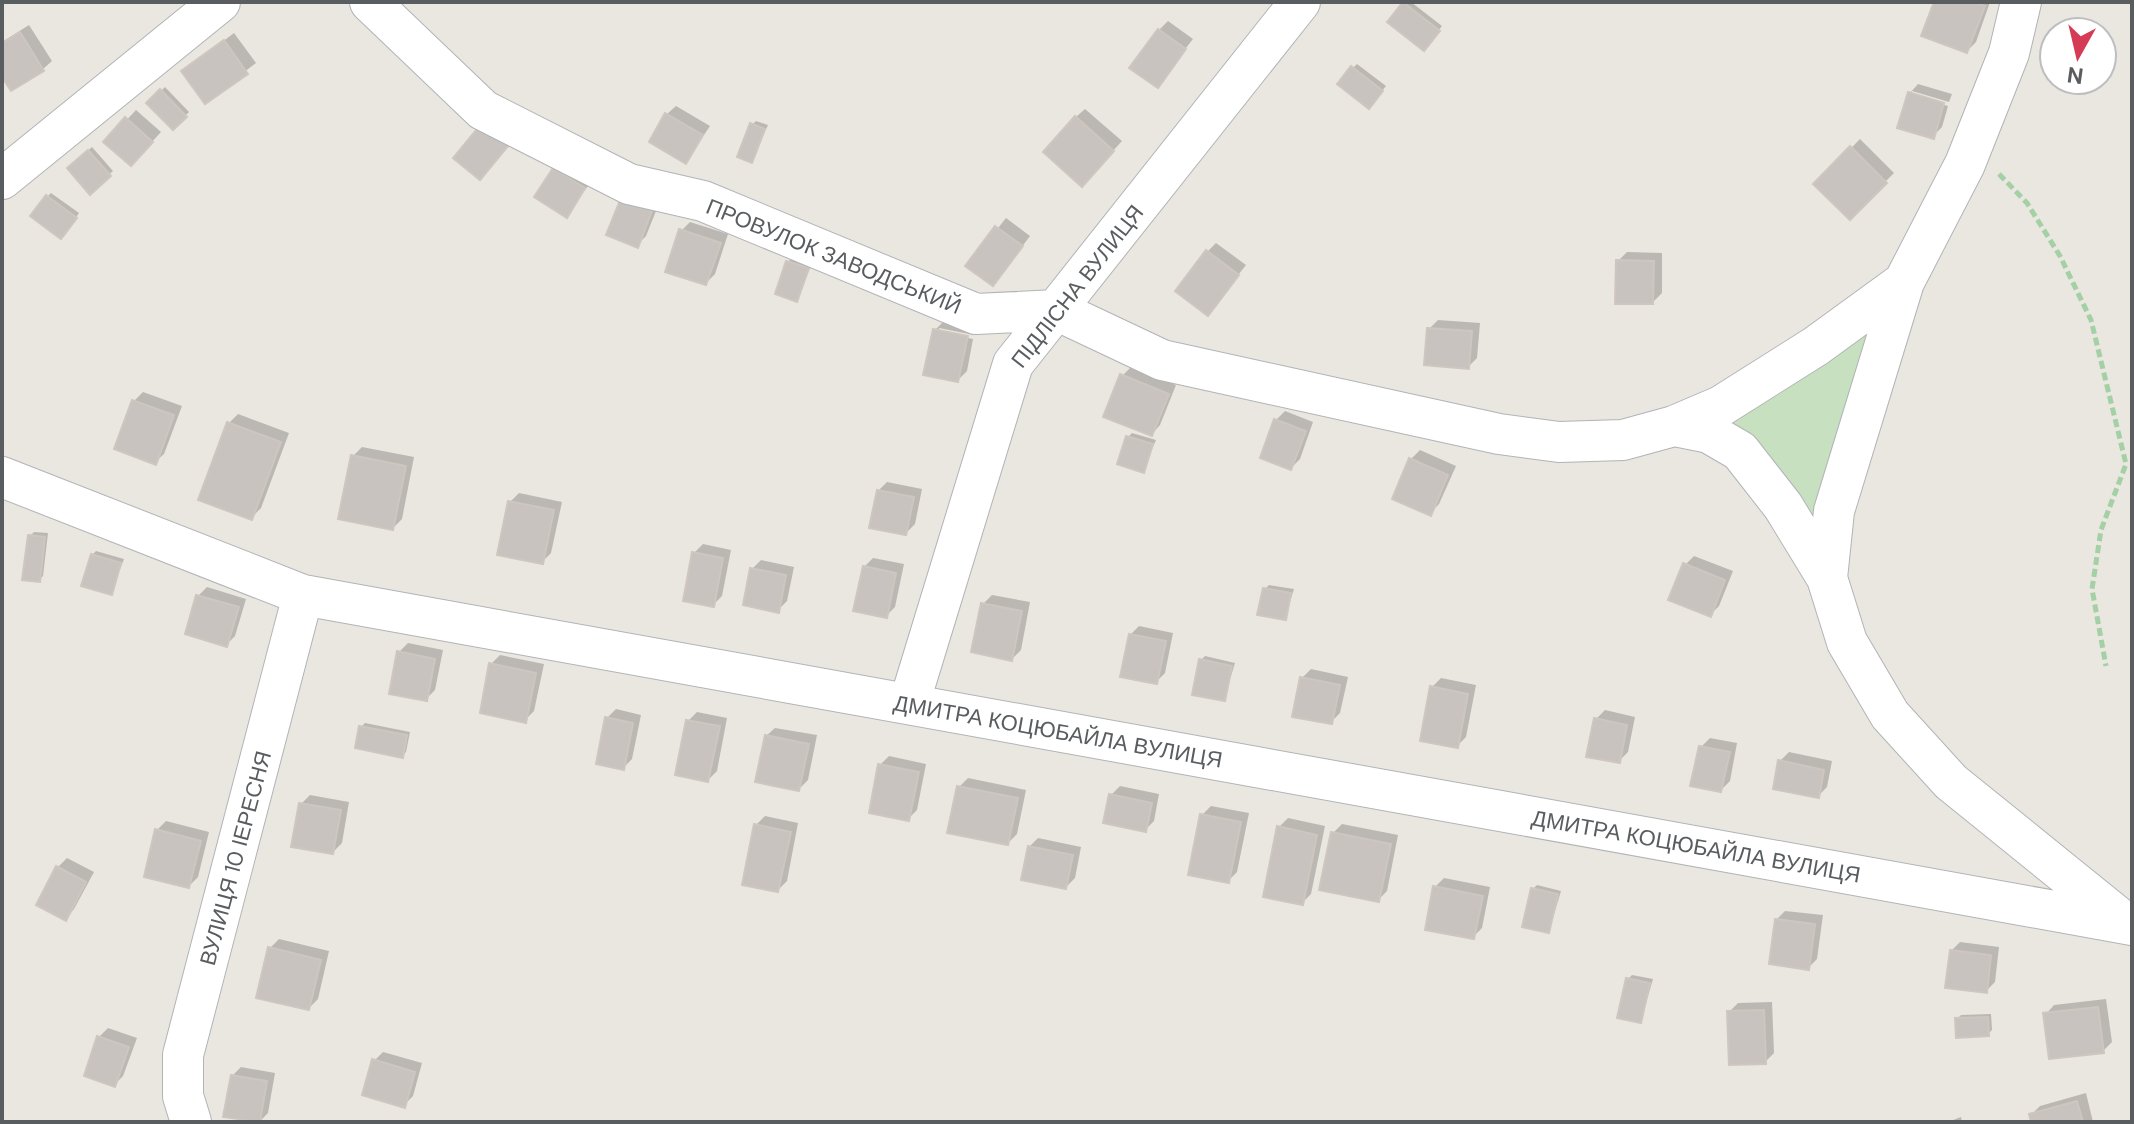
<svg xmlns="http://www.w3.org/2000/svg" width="2134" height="1124" font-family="'DM Sans',sans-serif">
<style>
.green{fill:#c7e0bf}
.shadow{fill:#0003}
.building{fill:#c8c3bf;stroke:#cec6bf;stroke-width:2}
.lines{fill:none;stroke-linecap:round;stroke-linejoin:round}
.minor-casing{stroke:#b1b4b7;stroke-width:42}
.path{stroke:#a3d0a4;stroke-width:5;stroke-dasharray:8 4;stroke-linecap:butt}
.minor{stroke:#fff;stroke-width:40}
.labels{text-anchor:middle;stroke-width:8;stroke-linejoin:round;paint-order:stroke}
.street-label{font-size:22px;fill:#595d5f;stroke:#fff}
</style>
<rect width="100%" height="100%" fill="#eae6e0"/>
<path class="green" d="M 1904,282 L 1827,578 L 1721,406 Z"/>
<path class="shadow" d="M 1405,2 L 1411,2 L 1442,26 L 1428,44 L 1390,21 Z
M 1936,2 L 1990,2 L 1976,42 L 1967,51 Z
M 1168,21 L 1193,39 L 1157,85 L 1159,30 Z
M 29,25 L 52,61 L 43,69 L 2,73 L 2,42 Z
M 234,33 L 256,63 L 206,101 L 184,71 Z
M 1357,64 L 1386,86 L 1373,102 L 1353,68 Z
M 1918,84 L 1952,94 L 1949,102 L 1912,91 L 1912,96 L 1948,106 L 1942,127 L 1933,136 L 1910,93 Z
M 165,87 L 189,112 L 173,128 L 149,103 Z
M 676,106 L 710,126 L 686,162 L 667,114 Z
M 1085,109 L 1122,141 L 1091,175 L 1076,117 Z
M 136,110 L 161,132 L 140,155 L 106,142 Z
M 756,121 L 768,125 L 751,161 L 752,125 Z
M 1860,139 L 1894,173 L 1850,217 L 1816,184 Z
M 92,147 L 113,171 L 90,192 L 69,168 Z
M 563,160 L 593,179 L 567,215 L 554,169 Z
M 51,193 L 79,213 L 65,233 L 48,196 Z
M 662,196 L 646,236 L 637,245 L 609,234 Z
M 1006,218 L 1030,236 L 1001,275 L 968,266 Z
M 690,222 L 728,234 L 715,274 L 706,283 L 681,231 Z
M 1216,243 L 1246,265 L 1208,313 L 1207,252 Z
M 1627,252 L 1662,253 L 1662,293 L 1653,302 L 1618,261 Z
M 792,258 L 812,264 L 796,299 L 788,262 Z
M 1438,320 L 1480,323 L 1477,358 L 1468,367 L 1429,329 Z
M 944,321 L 976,327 L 974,335 L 939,328 L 939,332 L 973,339 L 967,371 L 958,380 L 935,330 Z
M 1131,367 L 1176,385 L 1160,425 L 1152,434 L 1122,376 Z
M 143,392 L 182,406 L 164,454 L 155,462 L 116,448 L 134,401 Z
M 1285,411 L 1313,422 L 1300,459 L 1291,468 L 1276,420 Z
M 238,414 L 289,433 L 261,508 L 252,517 L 229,423 Z
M 1132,433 L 1156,440 L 1143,470 L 1128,437 Z
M 362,447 L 414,457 L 402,519 L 393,528 L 353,456 Z
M 1420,450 L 1456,466 L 1439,504 L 1430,513 L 1411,459 Z
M 887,482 L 922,489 L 915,524 L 906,533 L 878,491 Z
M 519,493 L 562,502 L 551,553 L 542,562 L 510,502 Z
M 34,532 L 48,533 L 43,576 L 39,580 L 30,536 Z
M 703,544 L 731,550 L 722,596 L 713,605 L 694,553 Z
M 96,551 L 124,559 L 111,593 L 92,555 Z
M 1694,556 L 1733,571 L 1719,606 L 1710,615 L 1685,565 Z
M 873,558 L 904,564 L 895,607 L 886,616 L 864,567 Z
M 761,560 L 794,567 L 787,601 L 778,610 L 752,569 Z
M 1269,585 L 1294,589 L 1285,618 L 1265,589 Z
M 207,587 L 246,599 L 235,636 L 226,645 L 198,596 Z
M 992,595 L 1030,602 L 1021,650 L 1012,659 L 983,604 Z
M 1139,626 L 1173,633 L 1165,673 L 1156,682 L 1130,635 Z
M 408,643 L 443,650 L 435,690 L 426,699 L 399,652 Z
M 500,655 L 544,664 L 534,711 L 525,720 L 491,664 Z
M 1205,656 L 1235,663 L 1224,699 L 1201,660 Z
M 1311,669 L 1348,677 L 1340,713 L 1331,722 L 1302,678 Z
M 1441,678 L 1476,685 L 1466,737 L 1457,746 L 1432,687 Z
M 616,709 L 641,715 L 632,759 L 623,768 L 607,718 Z
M 1605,710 L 1635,717 L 1628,752 L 1619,761 L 1596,719 Z
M 697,712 L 727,718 L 717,771 L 708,780 L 688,721 Z
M 365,723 L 410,732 L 406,752 L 402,756 L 361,727 Z
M 775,728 L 817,735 L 808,780 L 799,789 L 766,736 Z
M 1710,738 L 1737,743 L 1730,781 L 1721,790 L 1701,747 Z
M 1789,752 L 1832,761 L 1827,787 L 1818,796 L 1780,761 Z
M 889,756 L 926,764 L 917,810 L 908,819 L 880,765 Z
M 968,778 L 1026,790 L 1017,834 L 1008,843 L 959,787 Z
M 1120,786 L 1159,794 L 1154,821 L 1145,830 L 1111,795 Z
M 310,795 L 349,802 L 342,843 L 333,852 L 301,804 Z
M 1211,806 L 1249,813 L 1237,872 L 1228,881 L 1202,815 Z
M 765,816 L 798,823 L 787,881 L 778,890 L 756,825 Z
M 1288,818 L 1325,826 L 1311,894 L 1302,903 L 1279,827 Z
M 166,821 L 209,832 L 198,877 L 189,886 L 157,830 Z
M 1342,824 L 1398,835 L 1387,891 L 1378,900 L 1333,833 Z
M 1038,838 L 1081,847 L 1075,878 L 1066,887 L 1029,847 Z
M 67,858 L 94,872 L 74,909 L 66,918 L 39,904 L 58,867 Z
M 1444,878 L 1490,887 L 1482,928 L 1473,937 L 1435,887 Z
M 1537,885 L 1561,891 L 1549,931 L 1533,889 Z
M 1785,911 L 1823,915 L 1817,959 L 1808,968 L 1776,920 Z
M 279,939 L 329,951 L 318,999 L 309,1008 L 270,948 Z
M 1960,942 L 1999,947 L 1995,982 L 1986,991 L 1951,951 Z
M 1632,975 L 1653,979 L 1641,1020 L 1628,979 Z
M 2106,999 L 2112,1042 L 2103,1051 L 2046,1014 L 2054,1005 Z
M 1772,1002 L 1774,1053 L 1765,1062 L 1729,1012 L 1738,1003 Z
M 1991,1014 L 1992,1030 L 1988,1034 L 1957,1019 L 1961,1015 Z
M 108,1028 L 137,1038 L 123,1076 L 114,1085 L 99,1037 Z
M 383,1052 L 422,1063 L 413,1096 L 404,1105 L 374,1061 Z
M 241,1067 L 275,1073 L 268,1113 L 259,1122 L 232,1076 Z
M 2086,1093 L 2093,1122 L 2033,1122 L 2031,1115 L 2040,1106 Z
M 1961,1117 L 1962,1122 L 1948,1122 Z"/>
<path class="building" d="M 1403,2 L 1440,31 L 1424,51 L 1387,22 Z
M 1934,2 L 1973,2 L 1985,6 L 1967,53 L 1921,36 Z
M 1158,29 L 1186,49 L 1158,88 L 1129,68 Z
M 20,32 L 44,71 L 11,91 L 2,77 L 2,43 Z
M 224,40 L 248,74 L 205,104 L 181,71 Z
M 1351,66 L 1383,91 L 1369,109 L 1337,84 Z
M 160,89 L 187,117 L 173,130 L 146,103 Z
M 1908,92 L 1944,103 L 1934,139 L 1897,128 Z
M 665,113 L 703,135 L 686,164 L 649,142 Z
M 1075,116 L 1114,151 L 1082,187 L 1043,152 Z
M 125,117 L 153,142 L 131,166 L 103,142 Z
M 482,123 L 509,145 L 480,180 L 453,158 Z
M 750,123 L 765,129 L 752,163 L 737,157 Z
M 1850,146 L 1887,183 L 1850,220 L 1813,184 Z
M 88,150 L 111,176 L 90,195 L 67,168 Z
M 553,168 L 585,188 L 567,218 L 534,197 Z
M 623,193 L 654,205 L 638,248 L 606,235 Z
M 46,195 L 77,218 L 61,239 L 30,216 Z
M 995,226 L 1023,246 L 993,286 L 965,266 Z
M 679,229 L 721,243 L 706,285 L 665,272 Z
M 1206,250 L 1239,275 L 1208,316 L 1175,291 Z
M 1616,260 L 1654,261 L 1653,304 L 1615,304 Z
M 786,261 L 809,268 L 797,302 L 775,294 Z
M 1427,328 L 1472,331 L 1469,369 L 1424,365 Z
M 933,329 L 968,336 L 958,382 L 923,375 Z
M 1120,374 L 1169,394 L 1152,436 L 1103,417 Z
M 132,400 L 174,415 L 156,465 L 114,449 Z
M 1274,419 L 1306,431 L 1291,470 L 1260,458 Z
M 227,422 L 281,442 L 252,520 L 198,500 Z
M 1126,436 L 1153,444 L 1144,473 L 1117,464 Z
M 351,455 L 406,466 L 393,530 L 338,519 Z
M 1409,458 L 1448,475 L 1431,516 L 1392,499 Z
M 877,490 L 914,497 L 906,535 L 869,528 Z
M 508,501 L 554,510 L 543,564 L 497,555 Z
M 28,535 L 45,537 L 40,582 L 22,580 Z
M 692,552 L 723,558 L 714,607 L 683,601 Z
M 91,554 L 121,563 L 112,595 L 81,586 Z
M 1683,563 L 1725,580 L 1711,617 L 1668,600 Z
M 863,566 L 896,573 L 887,618 L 853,611 Z
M 750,568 L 786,575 L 779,613 L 743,605 Z
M 1263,588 L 1291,593 L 1286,620 L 1257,615 Z
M 196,595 L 239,607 L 227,647 L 185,634 Z
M 981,603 L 1022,611 L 1012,661 L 971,652 Z
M 1129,634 L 1166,641 L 1157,684 L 1120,677 Z
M 397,651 L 435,659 L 427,701 L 389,694 Z
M 1199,659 L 1232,666 L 1225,701 L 1192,695 Z
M 489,663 L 536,673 L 526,723 L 480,713 Z
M 1300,677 L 1340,685 L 1332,724 L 1292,717 Z
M 1430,686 L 1468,694 L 1458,748 L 1420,741 Z
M 605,717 L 633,723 L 624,770 L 596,764 Z
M 1594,718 L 1627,725 L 1620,763 L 1586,757 Z
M 686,720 L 720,726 L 708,782 L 675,775 Z
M 359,726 L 407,735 L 403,758 L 355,748 Z
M 765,735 L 809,744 L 799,791 L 755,782 Z
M 1699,746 L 1730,752 L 1721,792 L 1690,786 Z
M 1778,760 L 1824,770 L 1819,798 L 1773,789 Z
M 878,764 L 919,772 L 909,821 L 869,813 Z
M 957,786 L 1018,798 L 1008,845 L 947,833 Z
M 1109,794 L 1152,803 L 1146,832 L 1103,823 Z
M 299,803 L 341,810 L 333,854 L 291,847 Z
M 1200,814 L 1241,822 L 1229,883 L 1188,875 Z
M 754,824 L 791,832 L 778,892 L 742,885 Z
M 1277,826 L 1317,835 L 1303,905 L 1263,897 Z
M 155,829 L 201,841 L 189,888 L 144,877 Z
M 1331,832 L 1391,844 L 1379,902 L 1319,890 Z
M 1028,846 L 1073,855 L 1066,889 L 1021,880 Z
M 56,866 L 86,882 L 66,921 L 36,905 Z
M 1433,886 L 1483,896 L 1474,939 L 1425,930 Z
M 1531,888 L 1558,894 L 1549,933 L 1522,927 Z
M 1775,919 L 1815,924 L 1809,970 L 1769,964 Z
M 268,947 L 321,960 L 309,1010 L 256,998 Z
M 1950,950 L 1991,955 L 1987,993 L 1945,988 Z
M 1626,978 L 1650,983 L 1641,1023 L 1617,1018 Z
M 2098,1007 L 2104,1053 L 2049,1059 L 2043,1013 Z
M 1764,1010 L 1766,1064 L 1729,1065 L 1727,1011 Z
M 1988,1017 L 1989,1036 L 1956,1038 L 1955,1018 Z
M 97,1036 L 129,1047 L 115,1087 L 84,1076 Z
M 372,1059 L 415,1072 L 405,1108 L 362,1095 Z
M 231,1075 L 267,1081 L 260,1122 L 223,1117 Z
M 2077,1101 L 2083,1122 L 2031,1122 L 2029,1114 Z"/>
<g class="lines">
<defs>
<path id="minor" d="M 370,2 L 483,110 L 629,184 L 703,201 L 976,314 L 1056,310 L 1162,360 L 1499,434 L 1559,442 L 1623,440 L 1674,426 L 1721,406 L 1816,346 L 1904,282
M 2,179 L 220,2
M 1674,426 L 1709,433 L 1740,451 L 1783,506 L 1827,578 L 1847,642 L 1890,715 L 1951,782 L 2123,921
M 2,477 L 303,595 L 2132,925
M 1827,578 L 1834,511 L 1904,282 L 1965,164 L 2009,53 L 2021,2
M 909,704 L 1013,364 L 1300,2
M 191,1122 L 183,1096 L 183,1055 L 303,595"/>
</defs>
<use href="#minor" class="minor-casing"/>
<path class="path" d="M 1999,174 L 2027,203 L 2060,256 L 2091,320 L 2126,464 L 2101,530 L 2092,589 L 2106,666"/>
<use href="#minor" class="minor"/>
</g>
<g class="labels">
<g class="street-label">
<text transform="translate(834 256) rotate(22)" y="8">ПРОВУЛОК ЗАВОДСЬКИЙ</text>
<text transform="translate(1077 286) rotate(-52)" y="8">ПІДЛІСНА ВУЛИЦЯ</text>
<text transform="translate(1058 731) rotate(10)" y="8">ДМИТРА КОЦЮБАЙЛА ВУЛИЦЯ</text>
<text transform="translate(1696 846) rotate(10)" y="8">ДМИТРА КОЦЮБАЙЛА ВУЛИЦЯ</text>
<text transform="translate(235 858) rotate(-75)" y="8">ВУЛИЦЯ 10 ІЕРЕСНЯ</text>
</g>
</g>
<rect width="2134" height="1124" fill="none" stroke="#595d5f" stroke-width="8"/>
<g transform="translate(2078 56) rotate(188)"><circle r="38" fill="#ffffff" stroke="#bdbebf" stroke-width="2"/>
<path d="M0-6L14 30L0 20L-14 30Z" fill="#d53b54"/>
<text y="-12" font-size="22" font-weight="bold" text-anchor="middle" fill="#595d5f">N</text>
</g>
</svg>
